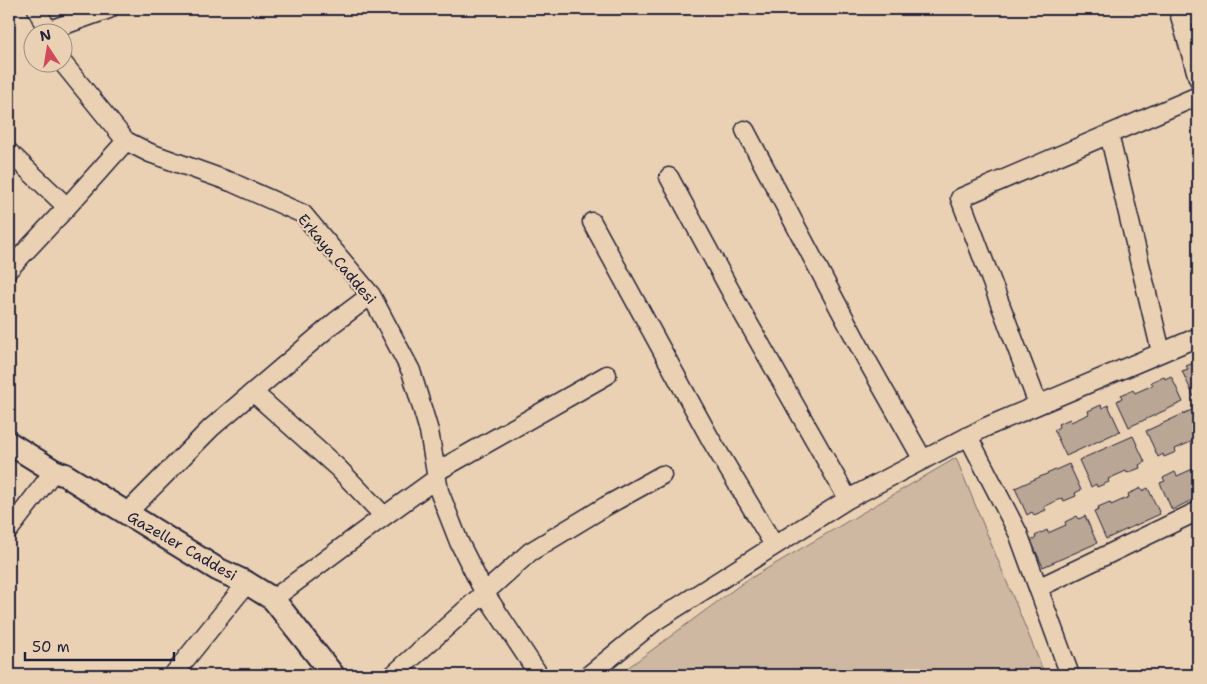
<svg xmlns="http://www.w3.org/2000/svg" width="1207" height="684" font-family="'Shantell Sans',sans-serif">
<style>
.green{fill:#ceb8a2;stroke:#786d6e}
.building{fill:#b9a695;stroke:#22223b}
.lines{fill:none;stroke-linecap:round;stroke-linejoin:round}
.minor-casing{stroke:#22223b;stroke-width:21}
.tertiary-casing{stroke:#22223b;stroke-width:26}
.minor{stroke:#ebd1b3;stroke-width:18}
.tertiary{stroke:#ebd1b3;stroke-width:22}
.labels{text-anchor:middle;stroke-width:4.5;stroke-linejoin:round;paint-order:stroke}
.street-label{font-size:15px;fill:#22223b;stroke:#ebd1b3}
</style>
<rect width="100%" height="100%" fill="#ebd1b3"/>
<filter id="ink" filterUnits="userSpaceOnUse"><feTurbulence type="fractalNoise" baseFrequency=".02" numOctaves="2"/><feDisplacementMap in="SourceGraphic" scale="10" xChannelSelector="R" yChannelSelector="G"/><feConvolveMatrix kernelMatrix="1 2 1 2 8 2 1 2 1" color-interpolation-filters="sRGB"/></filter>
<g filter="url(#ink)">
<path class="green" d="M 956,458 L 1045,675 L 618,675 L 744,582 Z"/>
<path class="building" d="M 1198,361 L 1198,396 L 1194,397 L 1182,371 L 1188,369 L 1186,366 Z
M 1164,376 L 1165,379 L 1171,376 L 1183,402 L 1129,427 L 1117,401 L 1122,398 L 1121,395 L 1133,390 L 1135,393 L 1153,385 L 1151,382 Z
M 1101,405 L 1102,408 L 1108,405 L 1120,431 L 1066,456 L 1054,430 L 1059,427 L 1058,424 L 1070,419 L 1071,422 L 1089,414 L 1088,411 Z
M 1198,407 L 1198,441 L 1194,443 L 1193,441 L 1175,449 L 1176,452 L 1164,457 L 1163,454 L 1158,457 L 1146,431 Z
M 1133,436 L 1145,462 L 1139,465 L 1140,468 L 1127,473 L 1126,471 L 1108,479 L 1109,482 L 1097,487 L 1096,484 L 1091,487 L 1079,460 Z
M 1198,462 L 1198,497 L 1172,510 L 1160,483 L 1165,481 L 1163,478 L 1175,472 L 1177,476 L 1195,468 L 1194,464 Z
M 1069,464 L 1081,490 L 1075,493 L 1076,496 L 1064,501 L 1062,498 L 1044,507 L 1046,510 L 1034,515 L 1032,512 L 1027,515 L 1015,488 Z
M 1141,488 L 1142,491 L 1148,488 L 1160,514 L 1106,539 L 1094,512 L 1099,510 L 1098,507 L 1110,502 L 1111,505 L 1129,497 L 1128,494 Z
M 1077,516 L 1079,519 L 1085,516 L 1097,543 L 1043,567 L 1031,541 L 1036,538 L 1035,536 L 1047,530 L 1048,533 L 1066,525 L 1065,522 Z"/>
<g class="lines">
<defs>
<path id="minor" d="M 37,9 L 48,32
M 1178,9 L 1198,78
M 1181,19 L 1198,12
M 47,31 L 109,9
M 62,62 L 126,141 L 150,153 L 231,182 L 303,214 L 371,295 L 411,371 L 429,431 L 439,491 L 459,542 L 484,592 L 539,675
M 745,130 L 864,355 L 923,460
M 1109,134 L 1161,352
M 9,152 L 67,207 L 126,141
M 669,177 L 737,303 L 848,499
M 592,222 L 711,440 L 774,545
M 9,269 L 67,207
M 254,393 L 338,468 L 384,516
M 1038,404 L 960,198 L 1198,96
M 968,436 L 1018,533 L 1070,675
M 436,472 L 607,375
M 127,513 L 211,428 L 335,322 L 371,295
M 9,530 L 54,471
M 1038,588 L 1198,511
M 273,599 L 372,525 L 437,478
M 173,675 L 247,583
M 393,675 L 530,552 L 606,506 L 662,475
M 589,675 L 654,622 L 848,499 L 986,427 L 1198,337"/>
<path id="tertiary" d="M 9,443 L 54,471 L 65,475 L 217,569 L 247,583 L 273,599 L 333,675"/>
</defs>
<use href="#minor" class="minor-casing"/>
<use href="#tertiary" class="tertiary-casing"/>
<use href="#minor" class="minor"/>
<use href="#tertiary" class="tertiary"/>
</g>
</g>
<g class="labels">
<g class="street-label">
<text transform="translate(337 259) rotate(50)" y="5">Erkaya Caddesi</text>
<text transform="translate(182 546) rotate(30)" y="5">Gazeller Caddesi</text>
</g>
</g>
<rect width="1207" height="684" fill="none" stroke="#ebd1b3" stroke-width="30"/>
<rect x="15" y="15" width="1177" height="654" fill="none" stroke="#22223b" stroke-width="2" filter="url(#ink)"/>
<g transform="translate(48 48) rotate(348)"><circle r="24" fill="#ebd1b3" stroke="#9b8b83"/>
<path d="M0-4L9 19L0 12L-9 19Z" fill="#d1495b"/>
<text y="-8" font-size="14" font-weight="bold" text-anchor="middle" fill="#22223b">N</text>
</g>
<path d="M25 652v8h149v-8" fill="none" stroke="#22223b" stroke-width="2.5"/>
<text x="32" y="652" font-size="15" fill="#22223b" stroke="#ebd1b3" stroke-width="4" paint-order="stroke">50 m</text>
</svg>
